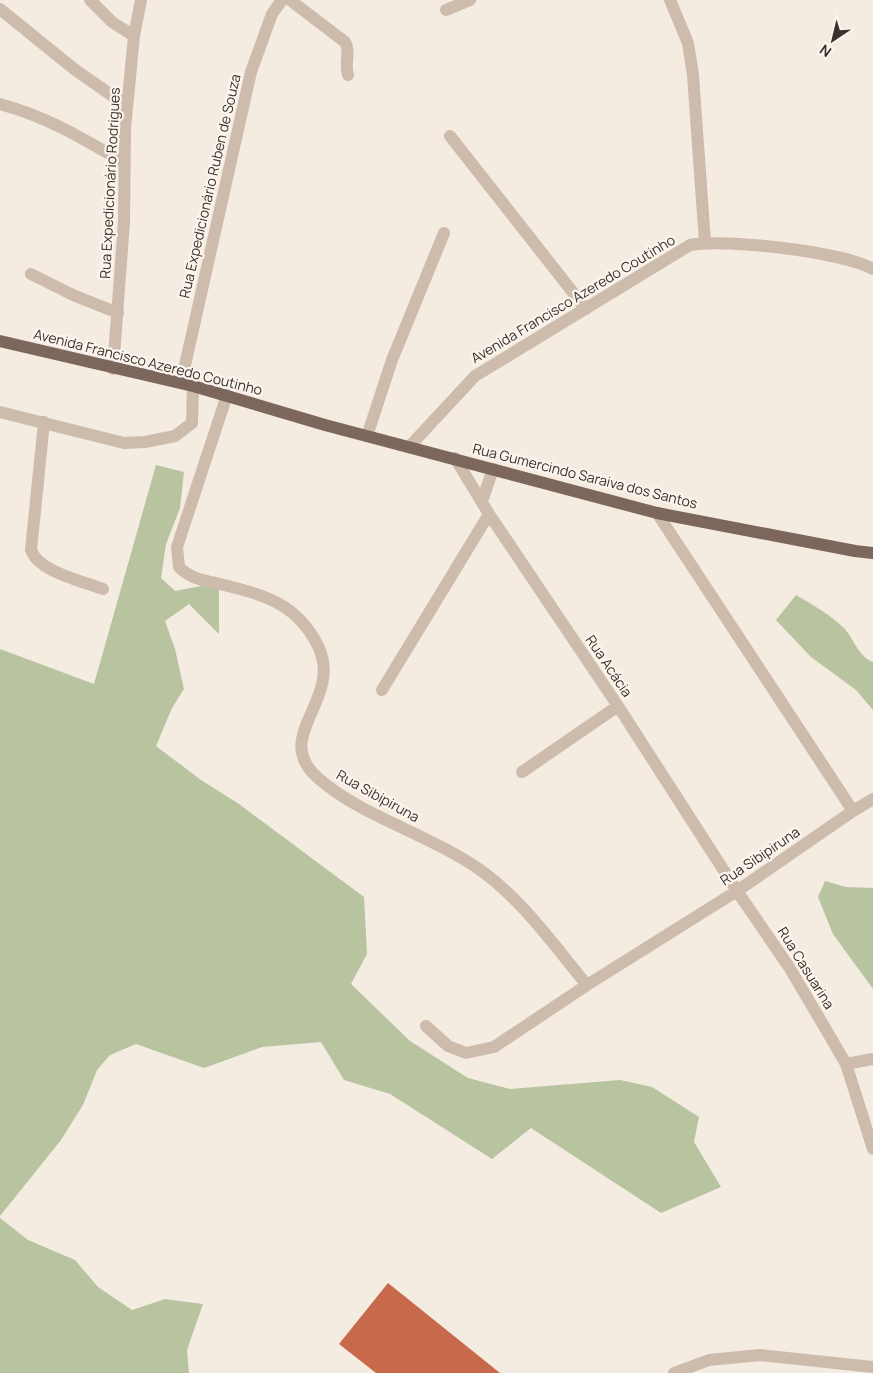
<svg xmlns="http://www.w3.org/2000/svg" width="873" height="1373" font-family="Manrope,sans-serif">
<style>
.green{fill:#b8c4a0}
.building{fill:#c8694b}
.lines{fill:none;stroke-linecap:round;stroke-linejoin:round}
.minor{stroke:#cdbbac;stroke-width:12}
.major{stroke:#7d675c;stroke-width:12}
.labels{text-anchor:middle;stroke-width:4.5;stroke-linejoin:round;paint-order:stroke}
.street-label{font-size:14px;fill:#3b302b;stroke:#fbf5ee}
</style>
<rect width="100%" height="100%" fill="#f4ebe1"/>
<path class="green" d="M 156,465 L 184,472 L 180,508 L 166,544 L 161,578 L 175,591 L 206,585 L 219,589 L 219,634 L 189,604 L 165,621 L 175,649 L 184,689 L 172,708 L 156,746 L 201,780 L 239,804 L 364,897 L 367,954 L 351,984 L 410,1041 L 468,1078 L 510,1089 L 620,1080 L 652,1087 L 699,1117 L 694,1142 L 721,1187 L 661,1213 L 531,1128 L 492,1159 L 390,1094 L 344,1080 L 321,1042 L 262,1047 L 204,1068 L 136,1044 L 110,1055 L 97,1070 L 83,1105 L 61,1140 L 0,1216 L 0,649 L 94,684 Z
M 796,595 C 813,605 831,615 845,629 C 854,640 859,657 873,662 L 873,710 L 856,690 L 811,657 L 776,620 Z
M 825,881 L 846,887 L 873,888 L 873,989 L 833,934 L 818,897 Z
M 0,1218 L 28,1240 L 75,1260 L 98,1287 L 132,1310 L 165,1299 L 203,1304 L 187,1350 L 189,1373 L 0,1373 Z"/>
<path class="building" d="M 388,1283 L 500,1373 L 376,1373 L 339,1344 Z"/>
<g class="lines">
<path class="minor" d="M 90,0 L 112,22 L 134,36
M 290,0 L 345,42 C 351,52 344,64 348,75
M 670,0 L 688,43 L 693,75 L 705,242
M 0,9 L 74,69 L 127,106
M 446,10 L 470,0
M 0,104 C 50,118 80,137 125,163
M 450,136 L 586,309
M 31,274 L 73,295 L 118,313
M 113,369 L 124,222 L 125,129 L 134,36 L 141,0
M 181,383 L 251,72 L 272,14 L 282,0
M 227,395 L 177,547 L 179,567 C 190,578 201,580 216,583 C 260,594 296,601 318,646 C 344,700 270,736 318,778 C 361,816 425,833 473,865 C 519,895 552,943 587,985
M 0,412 L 124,443 L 145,442 L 175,436 L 192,423 L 193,386
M 44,422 L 31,550 C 39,572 82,581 103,589
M 367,436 L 392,360 L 444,233
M 409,447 L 475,376 L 690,245 C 724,238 843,252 873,269
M 455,458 L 489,514 L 618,706 L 737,891 L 789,967 L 821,1021 L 846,1064 L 873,1149
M 482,501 L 493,469
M 657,513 L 853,811
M 382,690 L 489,514
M 522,772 L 618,706
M 426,1026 L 448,1046 L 466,1053 L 494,1047 L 587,985 L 737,891 L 853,811 L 873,799
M 846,1064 L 873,1059
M 674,1373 L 709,1360 L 760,1355 L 873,1367"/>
<path class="major" d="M 0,341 L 193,386 L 325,425 L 657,513 L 855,551 L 873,553"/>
</g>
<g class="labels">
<g class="street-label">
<text transform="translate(110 183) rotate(-87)" y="5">Rua Expedicionário Rodrigues</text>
<text transform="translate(210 186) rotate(-77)" y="5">Rua Expedicionário Ruben de Souza</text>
<text transform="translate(573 299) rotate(-31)" y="5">Avenida Francisco Azeredo Coutinho</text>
<text transform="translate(148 362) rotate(14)" y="5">Avenida Francisco Azeredo Coutinho</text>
<text transform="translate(585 476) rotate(14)" y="5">Rua Gumercindo Saraiva dos Santos</text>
<text transform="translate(609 666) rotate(56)" y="5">Rua Acácia</text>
<text transform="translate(378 796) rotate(29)" y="5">Rua Sibipiruna</text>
<text transform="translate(760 856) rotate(-34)" y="5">Rua Sibipiruna</text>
<text transform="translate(806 968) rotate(58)" y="5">Rua Casuarina</text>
</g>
</g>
<g transform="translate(833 40) rotate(215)" stroke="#fbf5ee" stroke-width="4" paint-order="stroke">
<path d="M0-4L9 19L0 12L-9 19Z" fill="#3b302b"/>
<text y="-8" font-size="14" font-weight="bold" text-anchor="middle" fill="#3b302b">N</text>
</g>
</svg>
